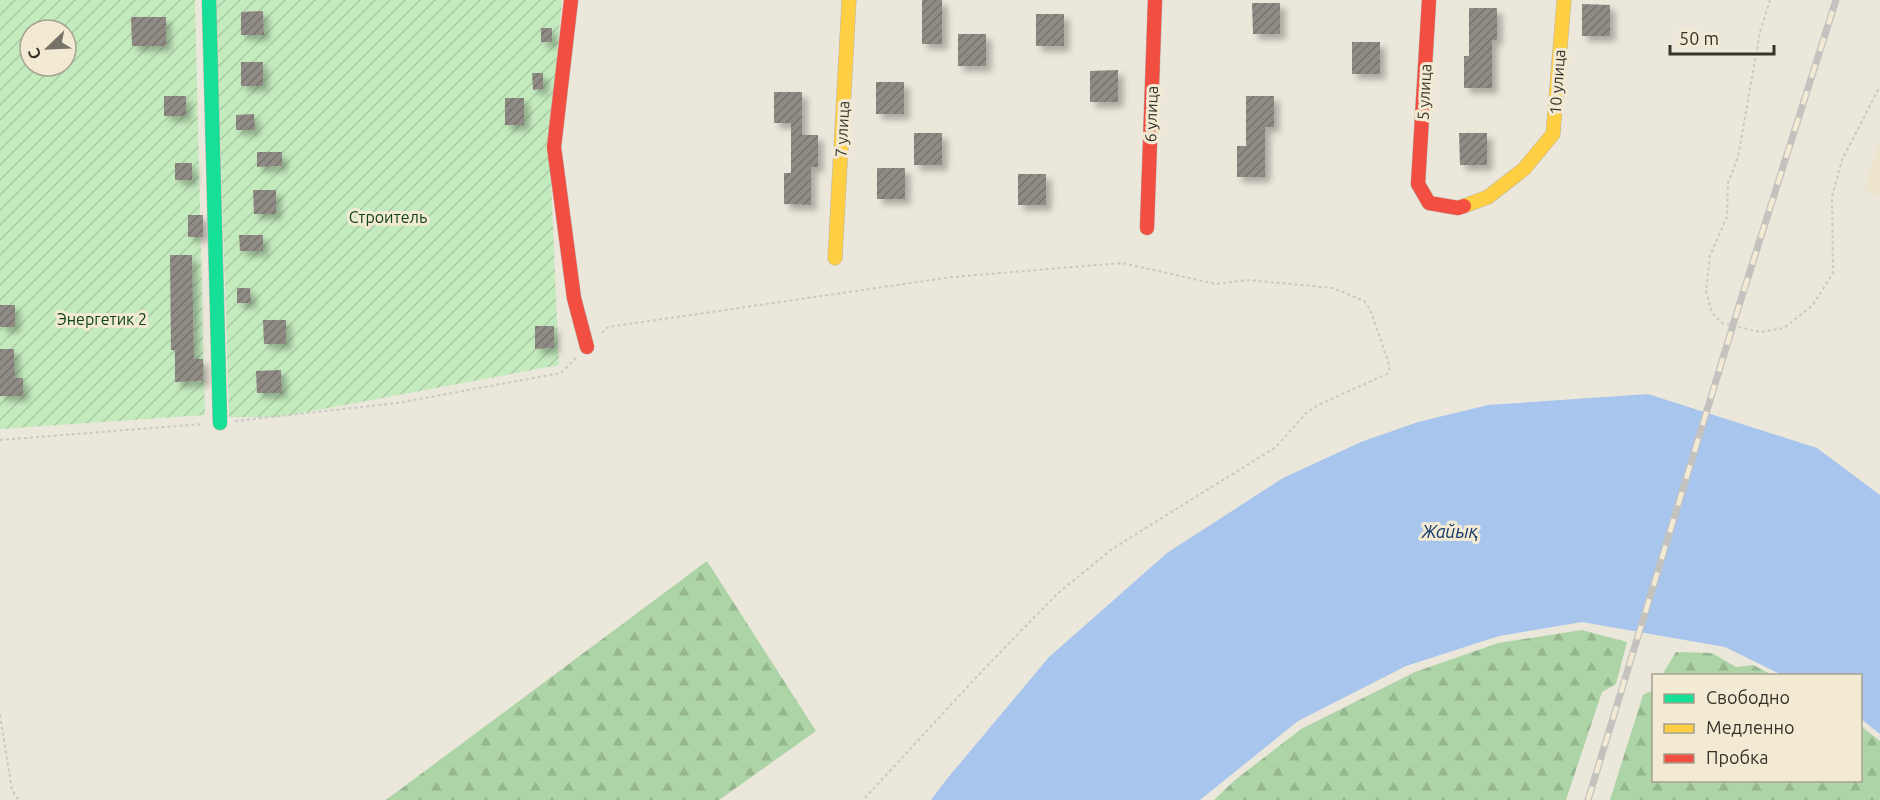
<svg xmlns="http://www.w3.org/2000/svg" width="1880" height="800" font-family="Ubuntu,sans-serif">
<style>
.built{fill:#ede4ce}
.forest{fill:url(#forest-firs)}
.garden{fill:url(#garden-furrows);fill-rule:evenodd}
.water{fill:#a7c5ed}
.building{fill:url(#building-hatch);filter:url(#shadow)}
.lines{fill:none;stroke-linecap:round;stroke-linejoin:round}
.fast-casing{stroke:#b7b3aa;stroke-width:15}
.slow-casing{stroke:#b7b3aa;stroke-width:15}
.jam-casing{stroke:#b7b3aa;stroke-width:15}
.path{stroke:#cac8c4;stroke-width:2;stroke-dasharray:3 3;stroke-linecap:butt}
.fast{stroke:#16e098;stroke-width:14}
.slow{stroke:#ffcf43;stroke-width:14}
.jam{stroke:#f24e42;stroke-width:14}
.rail-casing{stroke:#c3c2bf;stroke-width:7}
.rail{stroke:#f3ead4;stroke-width:4.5;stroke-dasharray:14;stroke-linecap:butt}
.labels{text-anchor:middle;stroke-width:6;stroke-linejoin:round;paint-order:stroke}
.street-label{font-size:16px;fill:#36332a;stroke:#f3ead4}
.park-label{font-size:16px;fill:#0e4516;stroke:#f3ead4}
.water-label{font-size:18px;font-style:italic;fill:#143869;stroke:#f3ead4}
</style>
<defs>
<pattern id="forest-firs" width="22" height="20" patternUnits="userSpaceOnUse" patternTransform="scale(1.5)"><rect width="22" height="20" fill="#acd4a6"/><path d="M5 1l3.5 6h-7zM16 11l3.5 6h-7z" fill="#95b68f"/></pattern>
<pattern id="garden-furrows" width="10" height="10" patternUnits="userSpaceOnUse" patternTransform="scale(1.5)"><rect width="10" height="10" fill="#c4ebbe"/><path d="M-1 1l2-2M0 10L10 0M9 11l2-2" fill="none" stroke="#a9caa3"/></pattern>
<pattern id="building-hatch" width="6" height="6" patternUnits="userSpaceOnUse" patternTransform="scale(1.5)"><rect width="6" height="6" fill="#918b85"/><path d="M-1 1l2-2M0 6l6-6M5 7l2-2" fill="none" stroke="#77726d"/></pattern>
<filter id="shadow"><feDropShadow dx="5.5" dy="5.5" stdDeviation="3" flood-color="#0004"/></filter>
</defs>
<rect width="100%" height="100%" fill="#ece7db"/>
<path class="built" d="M 1880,141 L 1880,195 L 1864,190 Z"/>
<path class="forest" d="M 707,561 L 816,731 L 719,800 L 386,800 Z
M 1582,630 L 1627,642 L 1616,684 L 1602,692 L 1566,800 L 1214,800 L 1235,780 L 1301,729 L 1415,672 L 1498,643 Z
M 1676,652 L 1712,653 L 1736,667 L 1753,665 L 1772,675 L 1662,675 Z
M 1653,690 L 1654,780 L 1860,780 L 1861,726 L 1880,741 L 1880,800 L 1610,800 L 1643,695 Z"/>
<path class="garden" d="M 0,0 L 195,0 L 205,415 L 0,429 ZM 30,30 L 66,30 L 66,66 L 30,66 Z
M 216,0 L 562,0 L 549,138 L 559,365 L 280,417 L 229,417 Z"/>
<path class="water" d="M 1648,394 L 1817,448 L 1880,495 L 1880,734 L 1861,719 L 1860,676 L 1782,675 L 1725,647 L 1582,622 L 1499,636 L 1406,666 L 1298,721 L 1200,800 L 931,800 L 946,780 L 1049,657 L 1167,553 L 1283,478 L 1361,442 L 1418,422 L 1488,405 Z"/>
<path class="building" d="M 922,0 L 942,0 L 942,44 L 922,44 Z
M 1252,3 L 1280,3 L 1280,34 L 1253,34 Z
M 1582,4 L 1610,5 L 1610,36 L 1582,36 Z
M 1469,8 L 1497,8 L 1497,40 L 1492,40 L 1492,88 L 1464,88 L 1464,56 L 1469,56 Z
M 263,11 L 264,35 L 241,35 L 241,12 Z
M 1036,14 L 1064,14 L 1064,46 L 1036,46 Z
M 131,17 L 166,17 L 166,46 L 132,46 Z
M 541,28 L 552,28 L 552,42 L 541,42 Z
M 958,34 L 986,34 L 986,66 L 958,66 Z
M 1352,42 L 1380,42 L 1380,74 L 1352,74 Z
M 241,62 L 263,62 L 263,86 L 241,86 Z
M 1118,70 L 1118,102 L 1090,102 L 1090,71 Z
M 532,73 L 543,73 L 543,89 L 533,90 Z
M 876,82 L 904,82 L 904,114 L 876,114 Z
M 774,92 L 802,92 L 802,135 L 818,135 L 818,167 L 811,167 L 811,205 L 784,204 L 784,173 L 791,173 L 791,123 L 774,123 Z
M 164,96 L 186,96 L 186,116 L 164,116 Z
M 1246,96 L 1274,96 L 1274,127 L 1265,127 L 1265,177 L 1237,177 L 1237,146 L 1246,146 Z
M 505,98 L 524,98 L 524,125 L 505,125 Z
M 254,114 L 255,130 L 236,130 L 236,115 Z
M 914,133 L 942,133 L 942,165 L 914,165 Z
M 1459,133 L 1487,133 L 1487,165 L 1460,165 Z
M 257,152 L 282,152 L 282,166 L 257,167 Z
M 175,163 L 192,163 L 192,180 L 175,180 Z
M 877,168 L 905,168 L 905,199 L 877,199 Z
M 1018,174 L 1046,174 L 1046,205 L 1018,205 Z
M 253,190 L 276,190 L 276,214 L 254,214 Z
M 188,215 L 203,215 L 203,237 L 188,237 Z
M 239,235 L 263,235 L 263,251 L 240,251 Z
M 170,255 L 192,255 L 194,359 L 203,359 L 203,381 L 175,382 L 175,350 L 171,350 Z
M 237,288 L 250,288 L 251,303 L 237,303 Z
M 0,305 L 15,305 L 15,327 L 0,327 Z
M 263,320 L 286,320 L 286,344 L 264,344 Z
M 535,326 L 554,326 L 554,348 L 535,349 Z
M 0,349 L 14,349 L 15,378 L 23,378 L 23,396 L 0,396 Z
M 281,370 L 282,393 L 257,393 L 256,371 Z"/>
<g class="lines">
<defs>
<path id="fast" d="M 209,0 L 220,423"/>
<path id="slow" d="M 1464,206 L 1488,197 L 1524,169 L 1553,134 L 1564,0
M 835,258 L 849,0"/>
<path id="jam" d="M 571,0 L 554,147 L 574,298 L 587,347
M 1429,0 L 1418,184 L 1429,203 L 1458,208 L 1464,206
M 1147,228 L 1155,0"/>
</defs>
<use href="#fast" class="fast-casing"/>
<use href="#slow" class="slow-casing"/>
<use href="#jam" class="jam-casing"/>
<path class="path" d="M 1770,0 L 1760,32 L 1738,157 L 1728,183 L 1727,217 L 1710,256 L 1706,291 L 1712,313 L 1722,323 L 1760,332 L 1784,328 L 1813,305 L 1833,273 L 1832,197 L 1842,160 L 1880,86
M 602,333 L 608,327 L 952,277 L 1122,263 L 1216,284 L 1248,280 L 1333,288 L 1364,301 L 1370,309 L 1390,367 L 1387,374 L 1318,405 L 1306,413 L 1276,447 L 1112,549 L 1057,594 L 983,670 L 863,800
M 235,421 L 397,403 L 561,373 L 576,358
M 0,440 L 203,424
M 0,715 L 12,790 L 19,800"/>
<use href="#fast" class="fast"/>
<use href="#slow" class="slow"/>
<use href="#jam" class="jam"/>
<defs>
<path id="rail" d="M 1588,800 L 1737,312 L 1836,0"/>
</defs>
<use href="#rail" class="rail-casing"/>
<use href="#rail" class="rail"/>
</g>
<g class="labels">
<g class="street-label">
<text transform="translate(1557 82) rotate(-86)" y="6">10 улица</text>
<text transform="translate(1424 92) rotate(-87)" y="6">5 улица</text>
<text transform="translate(1151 114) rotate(-88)" y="6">6 улица</text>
<text transform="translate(842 129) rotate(-87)" y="6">7 улица</text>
</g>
<g class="park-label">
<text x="388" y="223">Строитель</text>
<text x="102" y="325">Энергетик 2</text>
</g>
<g class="water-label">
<text x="1450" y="538">Жайық</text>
</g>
</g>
<rect x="1652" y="674" width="210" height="108" fill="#f3ead4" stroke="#a7a190" stroke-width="1.5"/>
<rect x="1664" y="694" width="30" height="9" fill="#16e098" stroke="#a7a190" stroke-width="1.5"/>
<text x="1706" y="704" font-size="18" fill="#36332a">Свободно</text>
<rect x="1664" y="724" width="30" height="9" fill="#ffcf43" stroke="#a7a190" stroke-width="1.5"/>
<text x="1706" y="734" font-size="18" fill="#36332a">Медленно</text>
<rect x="1664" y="754" width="30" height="9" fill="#f24e42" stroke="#a7a190" stroke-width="1.5"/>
<text x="1706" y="764" font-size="18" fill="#36332a">Пробка</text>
<g transform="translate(48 48) rotate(247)"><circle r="28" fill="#f3ead4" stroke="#a7a190" stroke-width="1.5"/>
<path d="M0-4.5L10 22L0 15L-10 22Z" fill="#767268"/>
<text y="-9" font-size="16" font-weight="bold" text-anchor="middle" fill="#36332a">С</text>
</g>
<path d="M1670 45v9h104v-9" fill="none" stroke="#36332a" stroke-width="3"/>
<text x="1679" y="45" font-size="18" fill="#36332a" stroke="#f3ead4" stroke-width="4.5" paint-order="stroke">50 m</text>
</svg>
